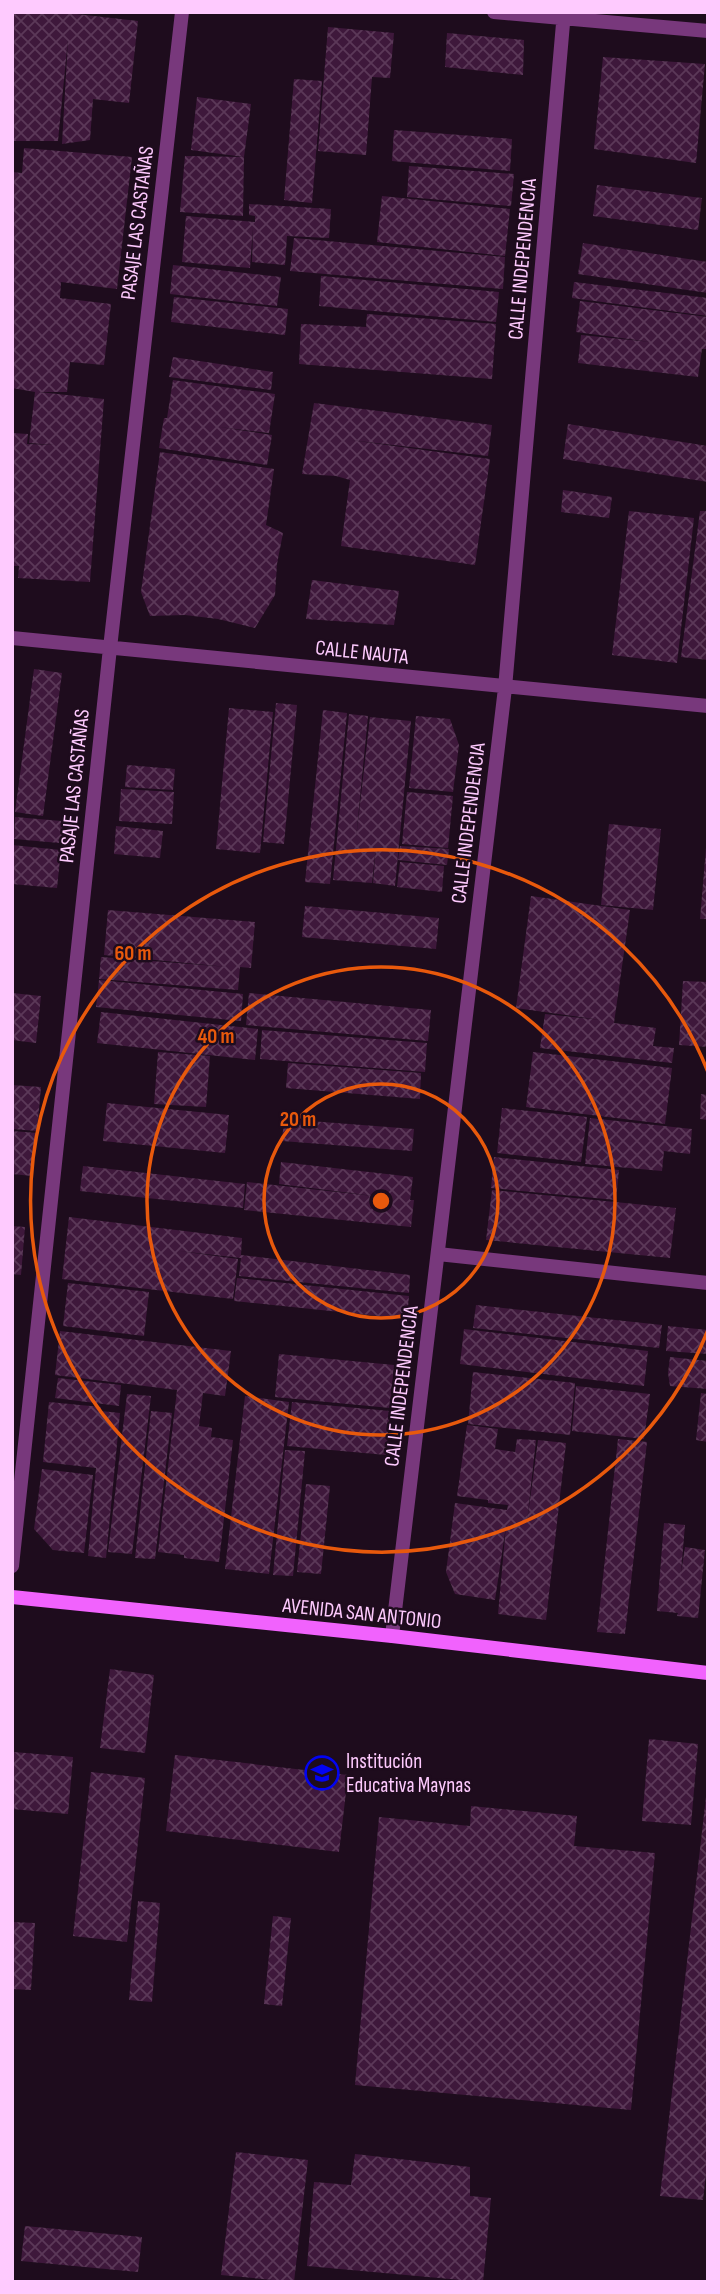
<svg xmlns="http://www.w3.org/2000/svg" width="720" height="2294" font-family="'Sofia Sans Condensed',sans-serif">
<style>
.building{fill:url(#building-cross-hatch)}
.lines{fill:none;stroke-linecap:round;stroke-linejoin:round}
.minor{stroke:#78387c;stroke-width:14}
.secondary{stroke:#f162fd;stroke-width:14}
.ring{fill:none;stroke:#e8590c;stroke-width:3.5}
.labels{text-anchor:middle;stroke-width:5;stroke-linejoin:round;paint-order:stroke}
.street-label{font-size:21px;fill:#fecafe;stroke:#1e0c1d}
.poi-label{font-size:21px;fill:#fecafe;stroke:#1e0c1d;text-anchor:start}
.centre{fill:#e8590c;stroke:#1e0c1d;stroke-width:3.5}
.ring-label{font-size:21px;text-anchor:middle;font-weight:bold;fill:#e8590c;stroke:#1e0c1d;stroke-width:5;stroke-linejoin:round;paint-order:stroke}
</style>
<defs>
<pattern id="building-cross-hatch" width="8" height="8" patternUnits="userSpaceOnUse" patternTransform="scale(1.75)"><rect width="8" height="8" fill="#3e183b"/><path d="M0 0l8 8M0 8l8-8" fill="none" stroke="#5b3858"/></pattern>
</defs>
<rect width="100%" height="100%" fill="#1e0c1d"/>
<path class="building" d="M 12,12 L 59,12 L 138,21 L 129,103 L 93,99 L 90,140 L 62,144 L 68,39 L 58,141 L 12,141 Z
M 328,27 L 394,33 L 390,78 L 372,77 L 366,155 L 318,151 Z
M 447,33 L 524,40 L 523,75 L 445,67 Z
M 603,57 L 705,64 L 696,163 L 594,149 Z
M 294,79 L 322,81 L 312,203 L 284,200 Z
M 197,97 L 251,104 L 244,157 L 243,216 L 180,212 L 185,156 L 244,157 L 191,150 Z
M 394,130 L 512,139 L 510,171 L 392,161 Z
M 24,148 L 132,157 L 117,289 L 61,282 L 60,298 L 111,304 L 104,365 L 70,362 L 67,392 L 39,392 L 104,399 L 90,582 L 18,578 L 19,566 L 12,566 L 12,433 L 28,434 L 27,444 L 55,445 L 29,443 L 35,392 L 12,388 L 12,172 L 22,173 Z
M 409,166 L 514,174 L 511,206 L 407,197 Z
M 597,185 L 702,198 L 698,230 L 593,216 Z
M 382,196 L 510,209 L 505,256 L 377,242 Z
M 249,204 L 331,209 L 329,238 L 287,236 L 285,265 L 252,262 L 253,228 L 250,268 L 182,262 L 186,216 L 255,222 L 255,216 L 249,215 Z
M 294,238 L 505,257 L 503,289 L 290,271 Z
M 583,243 L 708,262 L 708,293 L 578,274 Z
M 173,265 L 281,277 L 277,306 L 170,294 Z
M 321,276 L 499,292 L 496,322 L 319,306 Z
M 574,282 L 708,298 L 708,316 L 572,298 Z
M 174,297 L 288,309 L 285,335 L 171,322 Z
M 580,301 L 708,317 L 708,349 L 702,349 L 698,377 L 578,363 L 581,335 L 651,342 L 576,332 Z
M 367,314 L 496,324 L 492,379 L 299,364 L 301,324 L 366,327 Z
M 173,357 L 273,372 L 271,390 L 169,377 Z
M 173,380 L 275,394 L 269,433 L 219,427 L 272,435 L 267,465 L 159,448 L 164,418 L 167,418 Z
M 314,403 L 492,425 L 488,456 L 350,440 L 490,459 L 475,565 L 341,546 L 350,480 L 336,476 L 302,474 Z
M 568,424 L 708,446 L 708,482 L 563,459 Z
M 160,452 L 274,469 L 266,525 L 283,533 L 277,564 L 275,595 L 255,628 L 218,619 L 185,615 L 150,616 L 141,592 Z
M 563,490 L 612,497 L 609,518 L 561,512 Z
M 629,511 L 694,518 L 677,663 L 612,655 Z
M 700,511 L 708,511 L 708,660 L 681,657 Z
M 312,580 L 399,591 L 394,625 L 306,619 Z
M 34,669 L 62,673 L 43,816 L 15,812 Z
M 276,703 L 297,705 L 284,844 L 263,842 Z
M 229,708 L 273,712 L 260,853 L 216,849 Z
M 323,710 L 347,713 L 330,884 L 305,882 Z
M 349,714 L 368,716 L 356,839 L 370,717 L 411,721 L 395,886 L 373,883 L 376,845 L 372,883 L 333,880 Z
M 416,716 L 450,719 L 459,745 L 453,792 L 409,788 Z
M 127,765 L 175,769 L 173,790 L 125,787 Z
M 121,789 L 174,792 L 172,824 L 119,821 Z
M 407,792 L 453,796 L 448,848 L 402,844 Z
M 15,817 L 73,822 L 71,844 L 14,839 Z
M 609,824 L 661,829 L 653,910 L 601,905 Z
M 116,826 L 163,831 L 160,858 L 114,854 Z
M 12,845 L 61,850 L 57,888 L 12,884 Z
M 400,846 L 449,849 L 447,865 L 398,860 Z
M 706,848 L 708,848 L 708,919 L 700,919 Z
M 400,862 L 444,866 L 442,892 L 397,887 Z
M 531,896 L 630,910 L 614,1023 L 656,1028 L 653,1046 L 674,1048 L 672,1063 L 540,1048 L 545,1014 L 601,1020 L 516,1008 Z
M 305,906 L 439,918 L 436,949 L 302,937 Z
M 108,910 L 255,922 L 251,968 L 240,967 L 238,990 L 99,979 L 101,957 L 228,967 L 104,955 Z
M 99,980 L 243,994 L 241,1021 L 96,1007 Z
M 683,981 L 708,982 L 708,1047 L 679,1045 Z
M 12,993 L 41,996 L 36,1043 L 12,1040 Z
M 249,993 L 431,1010 L 428,1041 L 246,1025 Z
M 101,1012 L 258,1029 L 255,1060 L 97,1043 Z
M 262,1030 L 427,1043 L 425,1072 L 260,1059 Z
M 158,1052 L 210,1056 L 206,1107 L 154,1104 Z
M 533,1052 L 672,1068 L 665,1124 L 526,1107 Z
M 288,1063 L 421,1073 L 420,1099 L 286,1088 Z
M 12,1085 L 41,1087 L 37,1131 L 12,1129 Z
M 701,1094 L 708,1095 L 708,1120 L 700,1119 Z
M 107,1103 L 229,1115 L 225,1153 L 103,1141 Z
M 502,1108 L 587,1117 L 581,1162 L 497,1153 Z
M 590,1118 L 692,1129 L 690,1154 L 664,1151 L 662,1171 L 585,1164 Z
M 284,1119 L 414,1129 L 412,1151 L 282,1141 Z
M 12,1131 L 37,1133 L 32,1176 L 12,1174 Z
M 494,1157 L 619,1170 L 616,1200 L 491,1188 Z
M 281,1162 L 413,1177 L 410,1200 L 414,1200 L 411,1227 L 244,1210 L 247,1182 L 382,1197 L 279,1184 Z
M 83,1166 L 245,1184 L 243,1208 L 80,1191 Z
M 492,1190 L 676,1208 L 670,1258 L 486,1240 Z
M 69,1217 L 242,1238 L 241,1255 L 410,1275 L 409,1293 L 239,1276 L 241,1258 L 179,1251 L 238,1259 L 233,1299 L 62,1279 Z
M 12,1226 L 25,1227 L 21,1275 L 12,1274 Z
M 237,1278 L 409,1296 L 407,1319 L 234,1301 Z
M 68,1283 L 149,1292 L 144,1336 L 63,1326 Z
M 476,1305 L 662,1325 L 659,1348 L 473,1328 Z
M 668,1326 L 708,1330 L 708,1354 L 666,1351 Z
M 464,1329 L 648,1351 L 644,1386 L 460,1364 Z
M 60,1331 L 231,1351 L 225,1396 L 203,1393 L 199,1426 L 212,1428 L 211,1437 L 233,1440 L 219,1562 L 184,1558 L 184,1555 L 158,1552 L 177,1390 L 55,1375 Z
M 279,1354 L 394,1365 L 390,1408 L 275,1397 Z
M 670,1357 L 708,1361 L 708,1389 L 670,1386 L 668,1373 Z
M 473,1372 L 575,1383 L 570,1435 L 468,1424 Z
M 58,1378 L 121,1385 L 119,1406 L 55,1398 Z
M 576,1386 L 650,1394 L 644,1439 L 572,1431 Z
M 701,1393 L 708,1394 L 708,1442 L 696,1440 Z
M 127,1394 L 151,1396 L 132,1554 L 108,1552 Z
M 245,1396 L 289,1402 L 269,1574 L 225,1569 Z
M 49,1402 L 101,1407 L 101,1411 L 120,1413 L 106,1558 L 88,1556 L 96,1468 L 43,1462 Z
M 292,1402 L 390,1411 L 386,1455 L 287,1446 Z
M 151,1411 L 172,1413 L 155,1559 L 135,1558 Z
M 467,1425 L 498,1429 L 495,1449 L 515,1452 L 517,1439 L 536,1440 L 527,1522 L 538,1440 L 566,1443 L 546,1620 L 498,1614 L 506,1526 L 495,1600 L 455,1594 L 446,1572 L 455,1503 L 507,1510 L 508,1505 L 488,1503 L 488,1500 L 457,1496 Z
M 618,1439 L 647,1442 L 625,1634 L 597,1632 Z
M 285,1450 L 305,1451 L 293,1576 L 273,1575 Z
M 42,1469 L 93,1475 L 84,1553 L 53,1550 L 34,1529 Z
M 306,1484 L 330,1486 L 321,1574 L 297,1572 Z
M 664,1523 L 685,1525 L 681,1573 L 685,1547 L 705,1550 L 698,1618 L 677,1616 L 678,1613 L 657,1611 Z
M 110,1669 L 154,1675 L 145,1753 L 100,1748 Z
M 649,1739 L 698,1744 L 691,1825 L 642,1821 Z
M 14,1752 L 73,1757 L 68,1814 L 12,1809 Z
M 175,1755 L 348,1775 L 339,1852 L 166,1831 Z
M 91,1772 L 145,1778 L 127,1942 L 73,1936 Z
M 706,1797 L 708,1797 L 708,2157 L 703,2200 L 660,2196 Z
M 471,1806 L 577,1816 L 574,1846 L 655,1853 L 631,2110 L 355,2085 L 379,1817 L 470,1826 Z
M 138,1901 L 160,1903 L 152,2002 L 129,2000 Z
M 273,1916 L 291,1918 L 282,2006 L 264,2004 Z
M 12,1922 L 35,1923 L 31,1990 L 12,1989 Z
M 236,2152 L 308,2160 L 294,2282 L 221,2275 Z
M 355,2154 L 470,2167 L 470,2196 L 491,2198 L 483,2282 L 307,2266 L 314,2182 L 351,2185 Z
M 25,2226 L 142,2237 L 138,2272 L 21,2261 Z"/>
<g class="lines">
<path class="minor" d="M 494,12 L 708,31
M 12,638 L 708,706
M 438,1254 L 708,1283
M 12,1566 L 110,648 L 182,12
M 392,1636 L 505,688 L 564,12"/>
<path class="secondary" d="M 12,1597 L 392,1636 L 708,1673"/>
</g>
<g class="ring">
<circle cx="381" cy="1201" r="117"/>
<circle cx="381" cy="1201" r="234"/>
<path d="M708 1330A351 351 0 1 1 708 1072"/>
</g>
<defs>
<symbol id="school-ring" viewBox="-11 -11 22 22"><circle r="9.5" fill="#1e0c1d" stroke="#0304f1" stroke-width="1.5"/><path d="M0-5L7-2L0 1L-7-2ZM-4 1L0 2.5L4 1V4Q0 6-4 4Z" fill="#0304f1"/></symbol>
</defs>
<g fill-rule="evenodd">
<use href="#school-ring" x="303" y="1754" width="38" height="38"/>
</g>
<g class="labels">
<g class="street-label">
<text transform="translate(137 223) rotate(-83)" y="7">PASAJE LAS CASTAÑAS</text>
<text transform="translate(522 259) rotate(-85)" y="7">CALLE INDEPENDENCIA</text>
<text transform="translate(362 652) rotate(6)" y="7">CALLE NAUTA</text>
<text transform="translate(74 786) rotate(-84)" y="7">PASAJE LAS CASTAÑAS</text>
<text transform="translate(468 823) rotate(-83)" y="7">CALLE INDEPENDENCIA</text>
<text transform="translate(401 1386) rotate(-83)" y="7">CALLE INDEPENDENCIA</text>
<text transform="translate(362 1613) rotate(6)" y="7">AVENIDA SAN ANTONIO</text>
</g>
<g class="poi-label">
<text x="346" y="1768">Institución<tspan x="346" dy="24">Educativa Maynas</tspan></text>
</g>
</g>
<circle cx="381" cy="1201" r="10" class="centre"/>
<g class="ring-label">
<text x="133" y="960">60 m</text>
<text x="216" y="1043">40 m</text>
<text x="298" y="1126">20 m</text>
</g>
<rect width="720" height="2294" fill="none" stroke="#fecafe" stroke-width="28"/>
</svg>
